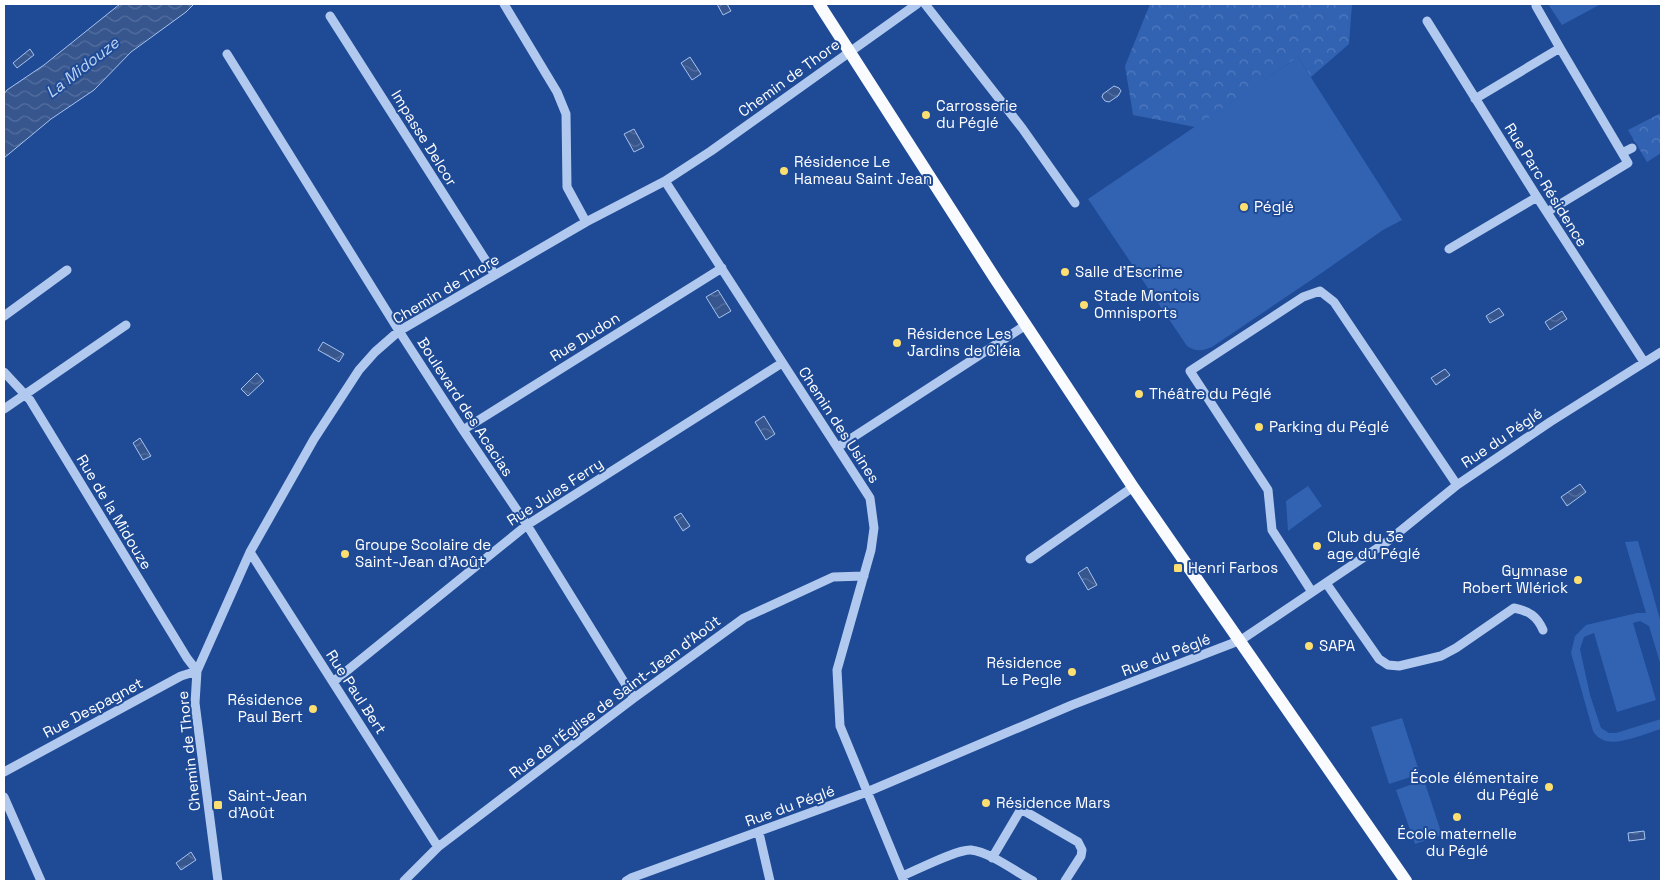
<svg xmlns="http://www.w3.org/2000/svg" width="1665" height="885" font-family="'Space Grotesk',sans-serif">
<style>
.green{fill:#3263b3}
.forest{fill:url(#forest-crowns)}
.water{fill:url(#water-waves);stroke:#a5c3f0}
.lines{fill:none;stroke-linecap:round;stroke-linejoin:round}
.minor{stroke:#b2c9ef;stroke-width:9}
.major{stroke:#fafbff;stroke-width:12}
.poi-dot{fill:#fdde71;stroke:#1e4a96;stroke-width:2}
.labels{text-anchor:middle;stroke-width:4;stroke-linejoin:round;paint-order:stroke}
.street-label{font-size:15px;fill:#fff;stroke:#1e4a96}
.poi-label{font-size:15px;fill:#fff;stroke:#1e4a96;text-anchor:start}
.water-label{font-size:16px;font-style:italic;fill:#bed4f5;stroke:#1e4a96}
</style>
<defs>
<pattern id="forest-crowns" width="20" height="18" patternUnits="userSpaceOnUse" patternTransform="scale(1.25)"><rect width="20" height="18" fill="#3263b3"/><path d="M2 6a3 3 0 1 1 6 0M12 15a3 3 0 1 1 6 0" fill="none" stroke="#517abe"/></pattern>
<pattern id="water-waves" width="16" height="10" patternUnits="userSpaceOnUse" patternTransform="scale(1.25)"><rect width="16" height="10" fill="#37568e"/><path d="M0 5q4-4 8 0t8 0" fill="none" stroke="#556f9f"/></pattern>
</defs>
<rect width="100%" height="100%" fill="#1e4a96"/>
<path class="green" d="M 1548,4 L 1601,4 L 1562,25 Z
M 1298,57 L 1402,220 L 1383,230 L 1323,272 L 1212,347 C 1202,351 1196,352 1187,346 L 1088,199 Z
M 1308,486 L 1322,506 L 1288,531 L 1286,501 Z
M 1638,541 L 1661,623 L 1661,666 L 1649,626 L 1640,621 L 1633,623 L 1656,700 L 1617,712 L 1594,633 L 1584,637 L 1580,649 L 1590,695 L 1601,728 L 1609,733 L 1616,733 L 1661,719 L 1661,729 C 1647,733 1619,745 1606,741 C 1600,739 1596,736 1593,731 L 1571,653 L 1575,636 L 1586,625 L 1637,613 L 1646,613 L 1625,542 Z
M 1402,718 L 1420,774 L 1389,784 L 1371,727 Z
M 1424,780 L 1442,835 L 1415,844 L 1396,790 Z"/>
<path class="forest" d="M 1150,4 L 1352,4 L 1349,44 L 1311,77 L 1298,57 L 1195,127 L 1133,115 L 1125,66 Z
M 1661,113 L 1661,153 L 1647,162 L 1628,130 Z"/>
<path class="water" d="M 120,4 L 194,4 L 186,12 L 131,52 L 94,90 L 51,119 L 4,158 L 4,94 L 7,90 L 44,65 Z
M 717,4 L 727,4 L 731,11 L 723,15 Z
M 30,49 L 34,55 L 17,68 L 13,63 Z
M 690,57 L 701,74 L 692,80 L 681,63 Z
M 1114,86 L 1119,88 L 1121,91 L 1118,96 L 1109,102 L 1105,101 L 1102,97 L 1103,94 Z
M 634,129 L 644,147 L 634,152 L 624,134 Z
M 718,290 L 731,311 L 719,318 L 706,297 Z
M 1499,308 L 1504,315 L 1490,323 L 1486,316 Z
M 1562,311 L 1567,319 L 1550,330 L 1545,322 Z
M 323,342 L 344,354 L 339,362 L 318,350 Z
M 1445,369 L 1450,375 L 1436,385 L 1431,378 Z
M 257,373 L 264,381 L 248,396 L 241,389 Z
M 764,416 L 775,434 L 766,440 L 755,422 Z
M 140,438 L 151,456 L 143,460 L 133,443 Z
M 1580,484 L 1586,492 L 1567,506 L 1561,497 Z
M 681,513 L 690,526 L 683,531 L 674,517 Z
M 1087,567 L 1097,585 L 1088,590 L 1078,573 Z
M 1644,831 L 1645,839 L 1629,841 L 1628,833 Z
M 191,852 L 196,860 L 181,870 L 176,863 Z"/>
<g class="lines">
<path class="minor" d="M 504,4 L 557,92 L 566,114 L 567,187 L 586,222
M 925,4 L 1022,128 L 1075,203
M 1536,6 L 1560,48
M 330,16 L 495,275
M 1427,21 L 1537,197 L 1644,362
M 227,54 L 399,331 L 463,430 L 527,525 L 634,698
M 1475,99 L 1560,48 L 1628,163 L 1547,212
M 1622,153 L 1632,148
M 665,181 L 870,498 L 874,528 L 871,550 L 837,670 L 840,726 L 904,881
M 1449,249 L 1537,197
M 4,316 L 67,270
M 4,372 L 30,400 L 187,658 L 197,671
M 4,409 L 126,325
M 463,430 L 722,268
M 838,447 L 1026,325
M 250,552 L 438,847
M 1030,559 L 1133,487
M 1326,583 L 1379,659 L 1388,665 L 1399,666 L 1441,656 L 1456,648 L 1514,608 C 1529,611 1537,616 1543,630
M 1312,592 L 1272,530 L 1268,490 L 1190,371 L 1303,297 L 1320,291 L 1334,302 L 1457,485
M 333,682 L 527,525 L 782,363
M 4,772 L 181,676 L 197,671
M 4,797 L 41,881
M 759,833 L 770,881
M 992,858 L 1021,809 L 1078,842 L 1082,850 L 1081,856 L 1065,881
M 902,876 C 917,870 957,849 971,850 C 990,852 1016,872 1033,881
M 218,881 L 195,703 L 197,671 L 250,552 L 314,439 L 359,370 L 375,352 L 399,331 L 586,222 L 665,181 L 711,151 L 917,4
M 404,881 L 438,847 L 634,698 L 744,618 L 833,577 L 864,576
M 626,881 L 631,878 L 867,792 L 1072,705 L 1241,640 L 1388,541 L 1457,485 L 1550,422 L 1661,352"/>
<path class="major" d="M 819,4 L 996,280 L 1133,487 L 1406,881"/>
</g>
<g class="poi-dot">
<circle cx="926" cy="115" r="5"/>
<circle cx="784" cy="171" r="5"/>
<circle cx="1244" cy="207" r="5"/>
<circle cx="1065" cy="272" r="5"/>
<circle cx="1084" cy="305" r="5"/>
<circle cx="897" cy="343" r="5"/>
<circle cx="1139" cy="394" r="5"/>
<circle cx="1259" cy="427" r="5"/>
<circle cx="1317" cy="546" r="5"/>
<circle cx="345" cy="554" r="5"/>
<rect x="1173" y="563" width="10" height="10" rx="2.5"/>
<circle cx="1578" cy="580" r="5"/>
<circle cx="1309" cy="646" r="5"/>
<circle cx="1072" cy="672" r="5"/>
<circle cx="313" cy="709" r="5"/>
<circle cx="1549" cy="787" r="5"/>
<circle cx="986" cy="803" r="5"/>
<rect x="213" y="800" width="10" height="10" rx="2.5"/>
<circle cx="1457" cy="817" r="5"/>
</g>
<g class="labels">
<g class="street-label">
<text transform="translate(789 78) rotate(-36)" y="5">Chemin de Thore</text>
<text transform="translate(424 138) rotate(58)" y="5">Impasse Delcor</text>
<text transform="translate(1546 185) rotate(58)" y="5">Rue Parc Résidence</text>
<text transform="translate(446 289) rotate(-31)" y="5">Chemin de Thore</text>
<text transform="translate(585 337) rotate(-32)" y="5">Rue Dudon</text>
<text transform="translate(465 407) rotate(57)" y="5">Boulevard des Acacias</text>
<text transform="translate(839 425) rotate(57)" y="5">Chemin des Usines</text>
<text transform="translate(1502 438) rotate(-34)" y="5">Rue du Péglé</text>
<text transform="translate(555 492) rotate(-33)" y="5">Rue Jules Ferry</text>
<text transform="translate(114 512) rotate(59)" y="5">Rue de la Midouze</text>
<text transform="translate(1166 655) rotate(-21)" y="5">Rue du Péglé</text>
<text transform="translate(356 692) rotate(57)" y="5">Rue Paul Bert</text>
<text transform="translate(615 697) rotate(-37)" y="5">Rue de l'Église de Saint-Jean d'Août</text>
<text transform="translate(93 708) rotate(-28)" y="5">Rue Despagnet</text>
<text transform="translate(189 751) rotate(-96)" y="5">Chemin de Thore</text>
<text transform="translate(790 806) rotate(-20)" y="5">Rue du Péglé</text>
</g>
<g class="poi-label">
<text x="936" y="111">Carrosserie<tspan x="936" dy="17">du Péglé</tspan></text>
<text x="794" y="167">Résidence Le<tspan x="794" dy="17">Hameau Saint Jean</tspan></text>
<text x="1254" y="212">Péglé</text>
<text x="1075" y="277">Salle d'Escrime</text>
<text x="1094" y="301">Stade Montois<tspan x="1094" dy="17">Omnisports</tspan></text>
<text x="907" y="339">Résidence Les<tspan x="907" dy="17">Jardins de Cléia</tspan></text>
<text x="1149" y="399">Théâtre du Péglé</text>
<text x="1269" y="432">Parking du Péglé</text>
<text x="1327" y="542">Club du 3e<tspan x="1327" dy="17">age du Péglé</tspan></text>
<text x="355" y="550">Groupe Scolaire de<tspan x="355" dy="17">Saint-Jean d'Août</tspan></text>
<text x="1188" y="573">Henri Farbos</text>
<text x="1568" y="576" text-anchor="end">Gymnase<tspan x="1568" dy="17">Robert Wlérick</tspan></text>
<text x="1319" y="651">SAPA</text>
<text x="1062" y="668" text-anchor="end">Résidence<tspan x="1062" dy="17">Le Pegle</tspan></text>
<text x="303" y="705" text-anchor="end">Résidence<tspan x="303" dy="17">Paul Bert</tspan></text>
<text x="1539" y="783" text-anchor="end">École élémentaire<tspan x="1539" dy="17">du Péglé</tspan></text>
<text x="228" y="801">Saint-Jean<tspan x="228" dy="17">d'Août</tspan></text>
<text x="996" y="808">Résidence Mars</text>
<text x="1457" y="839" text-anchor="middle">École maternelle<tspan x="1457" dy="17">du Péglé</tspan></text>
</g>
<g class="water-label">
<text transform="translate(82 67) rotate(-38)" y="6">La Midouze</text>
</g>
</g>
<rect width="1665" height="885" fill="none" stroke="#ffffff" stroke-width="10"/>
</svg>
